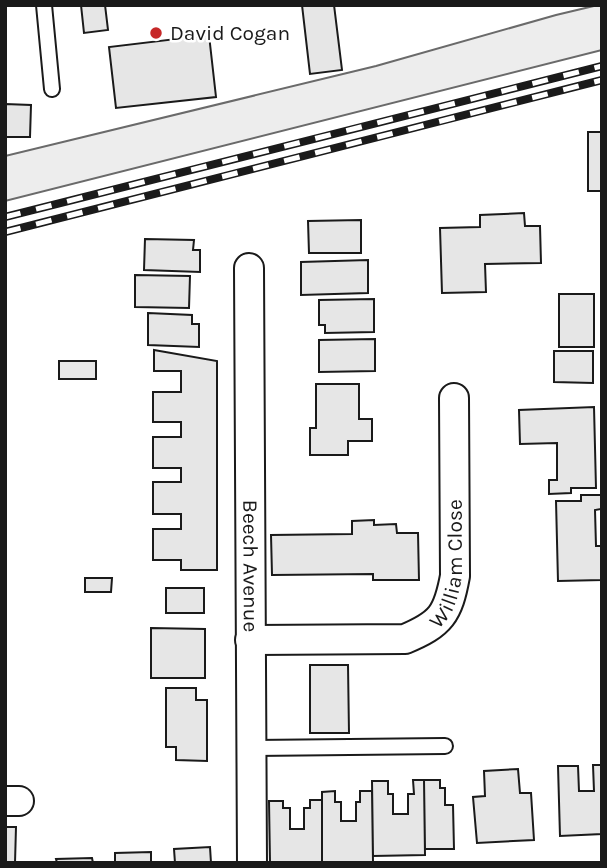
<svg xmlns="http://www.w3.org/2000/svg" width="607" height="868" font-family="Karla,sans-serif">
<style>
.built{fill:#ededed;stroke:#6a6a6a;stroke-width:2}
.building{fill:#e6e6e6;stroke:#1a1a1a;stroke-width:2}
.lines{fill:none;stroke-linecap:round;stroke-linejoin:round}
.service-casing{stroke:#1a1a1a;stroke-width:18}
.minor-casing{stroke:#1a1a1a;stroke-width:32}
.service{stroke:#fff;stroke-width:14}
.minor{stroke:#fff;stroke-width:28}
.rail-casing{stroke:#1a1a1a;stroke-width:8}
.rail{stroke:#fff;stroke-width:5;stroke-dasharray:16;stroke-linecap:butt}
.poi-dot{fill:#c62828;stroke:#fff;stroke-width:2.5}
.labels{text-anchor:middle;stroke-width:5;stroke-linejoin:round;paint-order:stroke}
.poi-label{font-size:21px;fill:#1a1a1a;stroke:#fff;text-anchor:start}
.street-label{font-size:21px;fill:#1a1a1a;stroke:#fff}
</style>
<rect width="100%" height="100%" fill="#fff"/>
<path class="built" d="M 598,5 L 602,5 L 602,50 L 5,201 L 5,156 L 376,66 L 556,15 Z"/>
<path class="building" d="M 81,5 L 105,5 L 108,30 L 84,33 Z
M 302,5 L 334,5 L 342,70 L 310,74 Z
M 209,35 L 216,97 L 116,108 L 109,47 Z
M 5,104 L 31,105 L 30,137 L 5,137 Z
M 588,132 L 602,132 L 602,191 L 588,191 Z
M 524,213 L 525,226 L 540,226 L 541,263 L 485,264 L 486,292 L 442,293 L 440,228 L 480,227 L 480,215 Z
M 361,220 L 361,253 L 309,253 L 308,221 Z
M 145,239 L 194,240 L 193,250 L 200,250 L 200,272 L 144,270 Z
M 368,260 L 368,293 L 301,295 L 301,262 Z
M 135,275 L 190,276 L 189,308 L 135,307 Z
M 559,294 L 594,294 L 594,347 L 559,347 Z
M 374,299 L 374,332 L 325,333 L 325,325 L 319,325 L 319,300 Z
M 148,313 L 192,315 L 192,324 L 199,324 L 199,347 L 148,345 Z
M 375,339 L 375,371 L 319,372 L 319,340 Z
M 154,350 L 217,361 L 217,570 L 181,570 L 181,560 L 153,560 L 153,529 L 181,529 L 181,514 L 153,514 L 153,482 L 181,482 L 181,468 L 153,468 L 153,437 L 181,437 L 181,422 L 153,422 L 153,392 L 181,392 L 181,371 L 154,371 Z
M 554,351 L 593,351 L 593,383 L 554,382 Z
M 59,361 L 96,361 L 96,379 L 59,379 Z
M 316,384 L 359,384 L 359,419 L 372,419 L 372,441 L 348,441 L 348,455 L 310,455 L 310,428 L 316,428 Z
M 594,407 L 596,488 L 571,488 L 571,493 L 549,494 L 549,480 L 557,480 L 557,443 L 520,444 L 519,410 Z
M 581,495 L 601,495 L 601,509 L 595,510 L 596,546 L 602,546 L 602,580 L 558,581 L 556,501 L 581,501 Z
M 374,520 L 374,525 L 396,524 L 397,533 L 418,533 L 419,580 L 373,580 L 373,574 L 272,575 L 271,535 L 352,534 L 352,521 Z
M 85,578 L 112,578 L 111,592 L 85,592 Z
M 166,588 L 204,588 L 204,613 L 166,613 Z
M 151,628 L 205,629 L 205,678 L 151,678 Z
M 310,665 L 348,665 L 349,733 L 310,733 Z
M 166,688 L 196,688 L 196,700 L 207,700 L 207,761 L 176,760 L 176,747 L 166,747 Z
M 593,765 L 602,765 L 602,834 L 560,836 L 558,766 L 578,766 L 579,791 L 594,791 Z
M 518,769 L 520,793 L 531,793 L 534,840 L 477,843 L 473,797 L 485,796 L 484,771 Z
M 413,780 L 424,780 L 425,855 L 373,856 L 372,781 L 388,781 L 388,794 L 393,794 L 393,814 L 408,814 L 408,794 L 414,794 Z
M 424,780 L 440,780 L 440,788 L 445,788 L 445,805 L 453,805 L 454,849 L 425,849 Z
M 335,791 L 335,802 L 341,802 L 341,821 L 356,821 L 356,802 L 360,802 L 360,791 L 372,791 L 373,862 L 322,863 L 322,792 Z
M 310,800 L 322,800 L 322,863 L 270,863 L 269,801 L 283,801 L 283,808 L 290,808 L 290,829 L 304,829 L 304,808 L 310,808 Z
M 5,827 L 16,827 L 15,863 L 5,863 Z
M 210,847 L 211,863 L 175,863 L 174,849 Z
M 151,852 L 151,863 L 115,863 L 115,853 Z
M 92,858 L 93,863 L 57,863 L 56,859 Z"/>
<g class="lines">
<defs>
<path id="service" d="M 44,5 L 52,89
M 251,748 L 445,746"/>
<g id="minor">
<path id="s1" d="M 249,268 L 252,863"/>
<path id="s2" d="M 250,640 L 405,639 C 441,624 448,614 455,576 L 454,398"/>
<path d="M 5,801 L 19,801"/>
</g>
</defs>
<use href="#service" class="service-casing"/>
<use href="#minor" class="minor-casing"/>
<use href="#service" class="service"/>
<use href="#minor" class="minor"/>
<defs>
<path id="rail" d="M 5,217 L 602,66
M 5,232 L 602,80"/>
</defs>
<use href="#rail" class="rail-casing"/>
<use href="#rail" class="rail"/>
</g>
<circle class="poi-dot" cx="156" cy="33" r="7"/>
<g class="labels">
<g class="poi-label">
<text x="170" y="40">David Cogan</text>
</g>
<g class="street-label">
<text dy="7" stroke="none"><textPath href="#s2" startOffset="252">William Close</textPath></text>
<text dy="7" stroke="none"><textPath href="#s1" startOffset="298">Beech Avenue</textPath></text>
</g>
</g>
<rect width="607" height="868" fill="none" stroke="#1a1a1a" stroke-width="14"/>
</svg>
